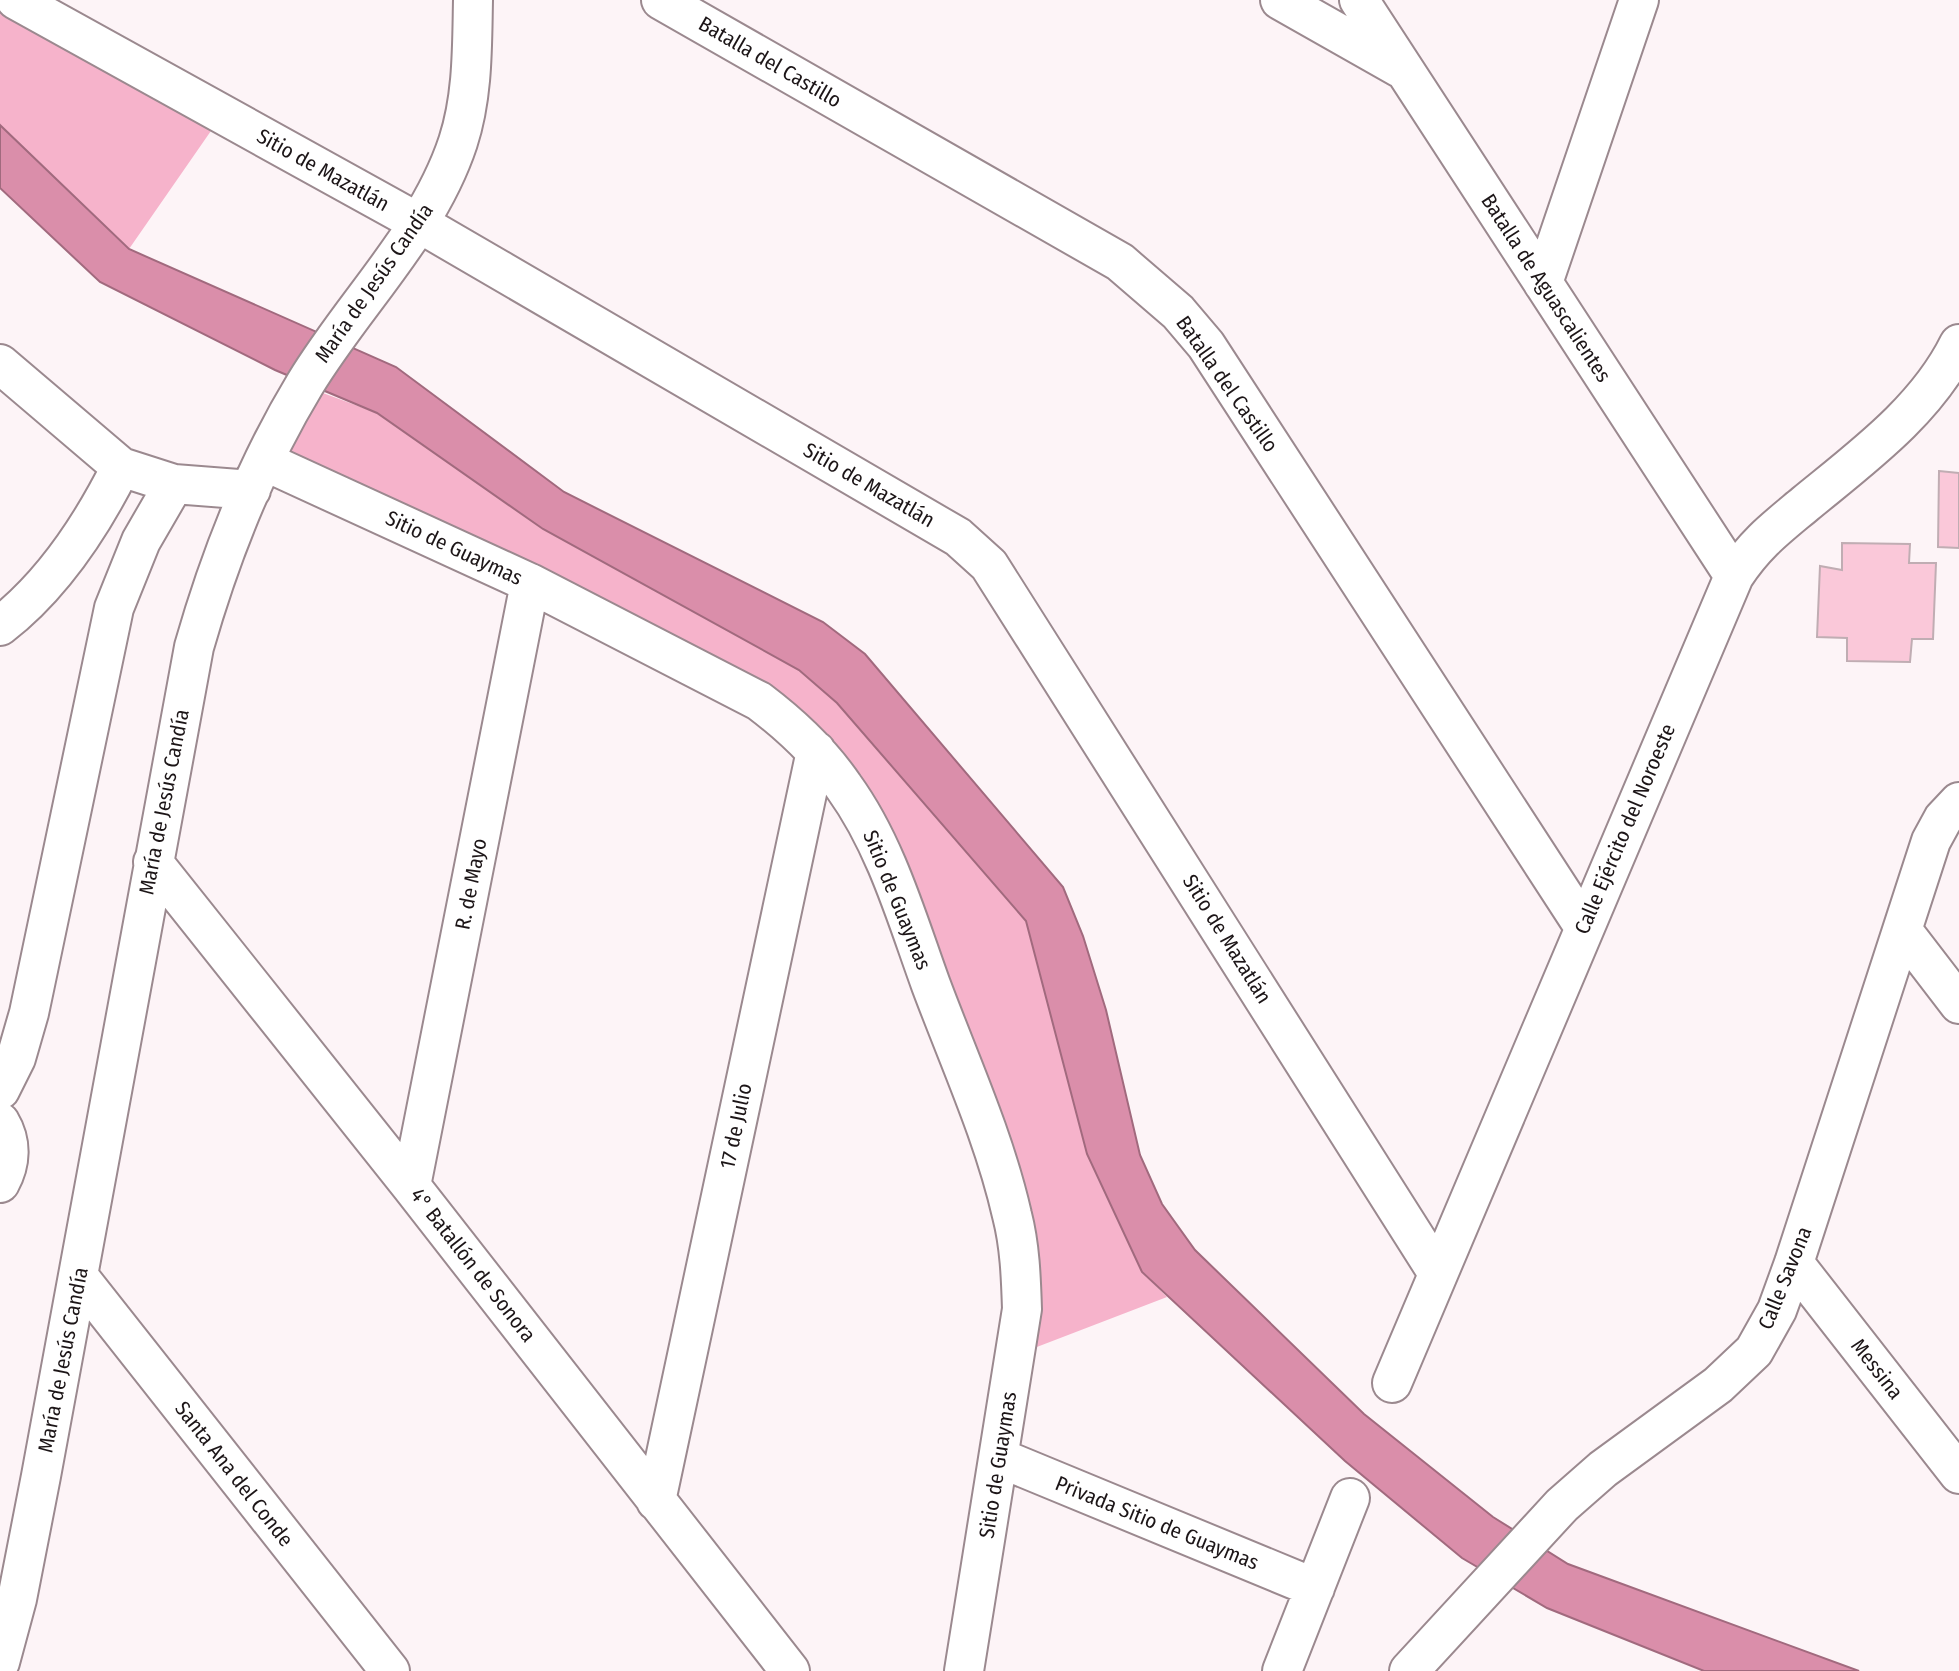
<svg xmlns="http://www.w3.org/2000/svg" width="1959" height="1671" font-family="'Fira Sans Condensed',sans-serif">
<style>
.green{fill:#f6b3cb}
.water{fill:#da8eaa;stroke:#a16a7e;stroke-width:2}
.building{fill:#fac8d9;stroke:#c0adb3;stroke-width:2}
.lines{fill:none;stroke-linecap:round;stroke-linejoin:round}
.minor-casing{stroke:#9b898f;stroke-width:42}
.minor{stroke:#fff;stroke-width:38}
.labels{text-anchor:middle;stroke-width:5;stroke-linejoin:round;paint-order:stroke}
.street-label{font-size:21px;fill:#1c1517;stroke:#fff}
</style>
<rect width="100%" height="100%" fill="#fdf4f7"/>
<path class="green" d="M 0,0 L 222,115 L 129,249 L 0,125 Z
M 304,386 L 377,413 L 543,529 L 799,670 L 837,703 L 1026,921 L 1142,1272 L 1167,1297 L 1016,1355 L 1022,1309 L 899,897 L 792,727 L 264,461 Z"/>
<path class="water" d="M 0,125 L 129,249 L 396,367 L 564,492 L 823,622 L 865,654 L 1063,887 L 1083,936 L 1106,1010 L 1140,1155 L 1162,1204 L 1195,1250 L 1364,1414 L 1493,1517 L 1568,1564 L 1859,1671 L 1704,1671 L 1547,1608 L 1462,1558 L 1345,1461 L 1142,1272 L 1087,1154 L 1026,921 L 837,703 L 799,670 L 543,529 L 377,413 L 275,370 L 100,282 L 0,188 Z"/>
<path class="building" d="M 1939,471 L 1959,473 L 1959,548 L 1938,547 Z
M 1842,543 L 1910,544 L 1909,563 L 1936,563 L 1933,639 L 1912,639 L 1910,662 L 1847,661 L 1847,638 L 1817,637 L 1820,566 L 1842,570 Z"/>
<g class="lines">
<defs>
<path id="minor" d="M 16,0 L 419,223 L 958,537 L 989,565 L 1437,1272
M 661,0 L 1120,262 L 1178,312 L 1206,345 L 1584,927
M 1280,0 L 1400,68
M 1359,0 L 1734,576
M 1543,283 L 1639,0
M 0,364 L 121,467 L 174,484 L 251,490
M 264,461 L 530,583 L 759,701 C 792,726 821,753 844,787 C 886,845 907,919 931,985 C 959,1060 994,1136 1012,1215 C 1020,1246 1021,1278 1022,1309 L 964,1671
M 0,626 C 53,585 91,527 121,467
M 153,862 L 411,1186 L 790,1671
M 1903,931 L 1959,1004
M 0,1090 L 16,1058 L 29,1013 L 114,608 L 141,541 L 174,484
M 0,1122 C 12,1142 11,1163 0,1183
M 411,1186 L 530,583
M 1794,1263 L 1959,1474
M 79,1277 L 390,1671
M 1392,1383 L 1734,576 C 1756,543 1775,529 1805,504 C 1861,458 1926,411 1959,344
M 1000,1458 L 1315,1588
M 656,1501 L 816,751
M 0,1662 L 17,1599 L 41,1476 L 194,647 C 220,556 256,465 305,384 C 354,303 428,233 458,142 C 473,96 472,47 473,0
M 1282,1671 L 1350,1498
M 1409,1671 L 1562,1505 L 1603,1469 L 1718,1385 L 1754,1351 L 1777,1310 L 1794,1263 L 1931,841 L 1943,819 L 1959,802"/>
</defs>
<use href="#minor" class="minor-casing"/>
<use href="#minor" class="minor"/>
</g>
<g class="labels">
<g class="street-label">
<text transform="translate(770 62) rotate(30)" y="7">Batalla del Castillo</text>
<text transform="translate(323 170) rotate(29)" y="7">Sitio de Mazatlán</text>
<text transform="translate(374 283) rotate(-55)" y="7">María de Jesús Candía</text>
<text transform="translate(1546 288) rotate(57)" y="7">Batalla de Aguascalientes</text>
<text transform="translate(1227 384) rotate(55)" y="7">Batalla del Castillo</text>
<text transform="translate(869 485) rotate(30)" y="7">Sitio de Mazatlán</text>
<text transform="translate(454 548) rotate(25)" y="7">Sitio de Guaymas</text>
<text transform="translate(164 802) rotate(-79)" y="7">María de Jesús Candía</text>
<text transform="translate(1625 829) rotate(-67)" y="7">Calle Ejército del Noroeste</text>
<text transform="translate(471 884) rotate(-79)" y="7">R. de Mayo</text>
<text transform="translate(897 900) rotate(68)" y="7">Sitio de Guaymas</text>
<text transform="translate(1227 939) rotate(58)" y="7">Sitio de Mazatlán</text>
<text transform="translate(736 1126) rotate(-78)" y="7">17 de Julio</text>
<text transform="translate(473 1265) rotate(52)" y="7">4° Batallón de Sonora</text>
<text transform="translate(1785 1278) rotate(-68)" y="7">Calle Savona</text>
<text transform="translate(63 1360) rotate(-79)" y="7">María de Jesús Candía</text>
<text transform="translate(1877 1369) rotate(52)" y="7">Messina</text>
<text transform="translate(998 1465) rotate(-81)" y="7">Sitio de Guaymas</text>
<text transform="translate(234 1474) rotate(52)" y="7">Santa Ana del Conde</text>
<text transform="translate(1157 1523) rotate(22)" y="7">Privada Sitio de Guaymas</text>
</g>
</g>
</svg>
